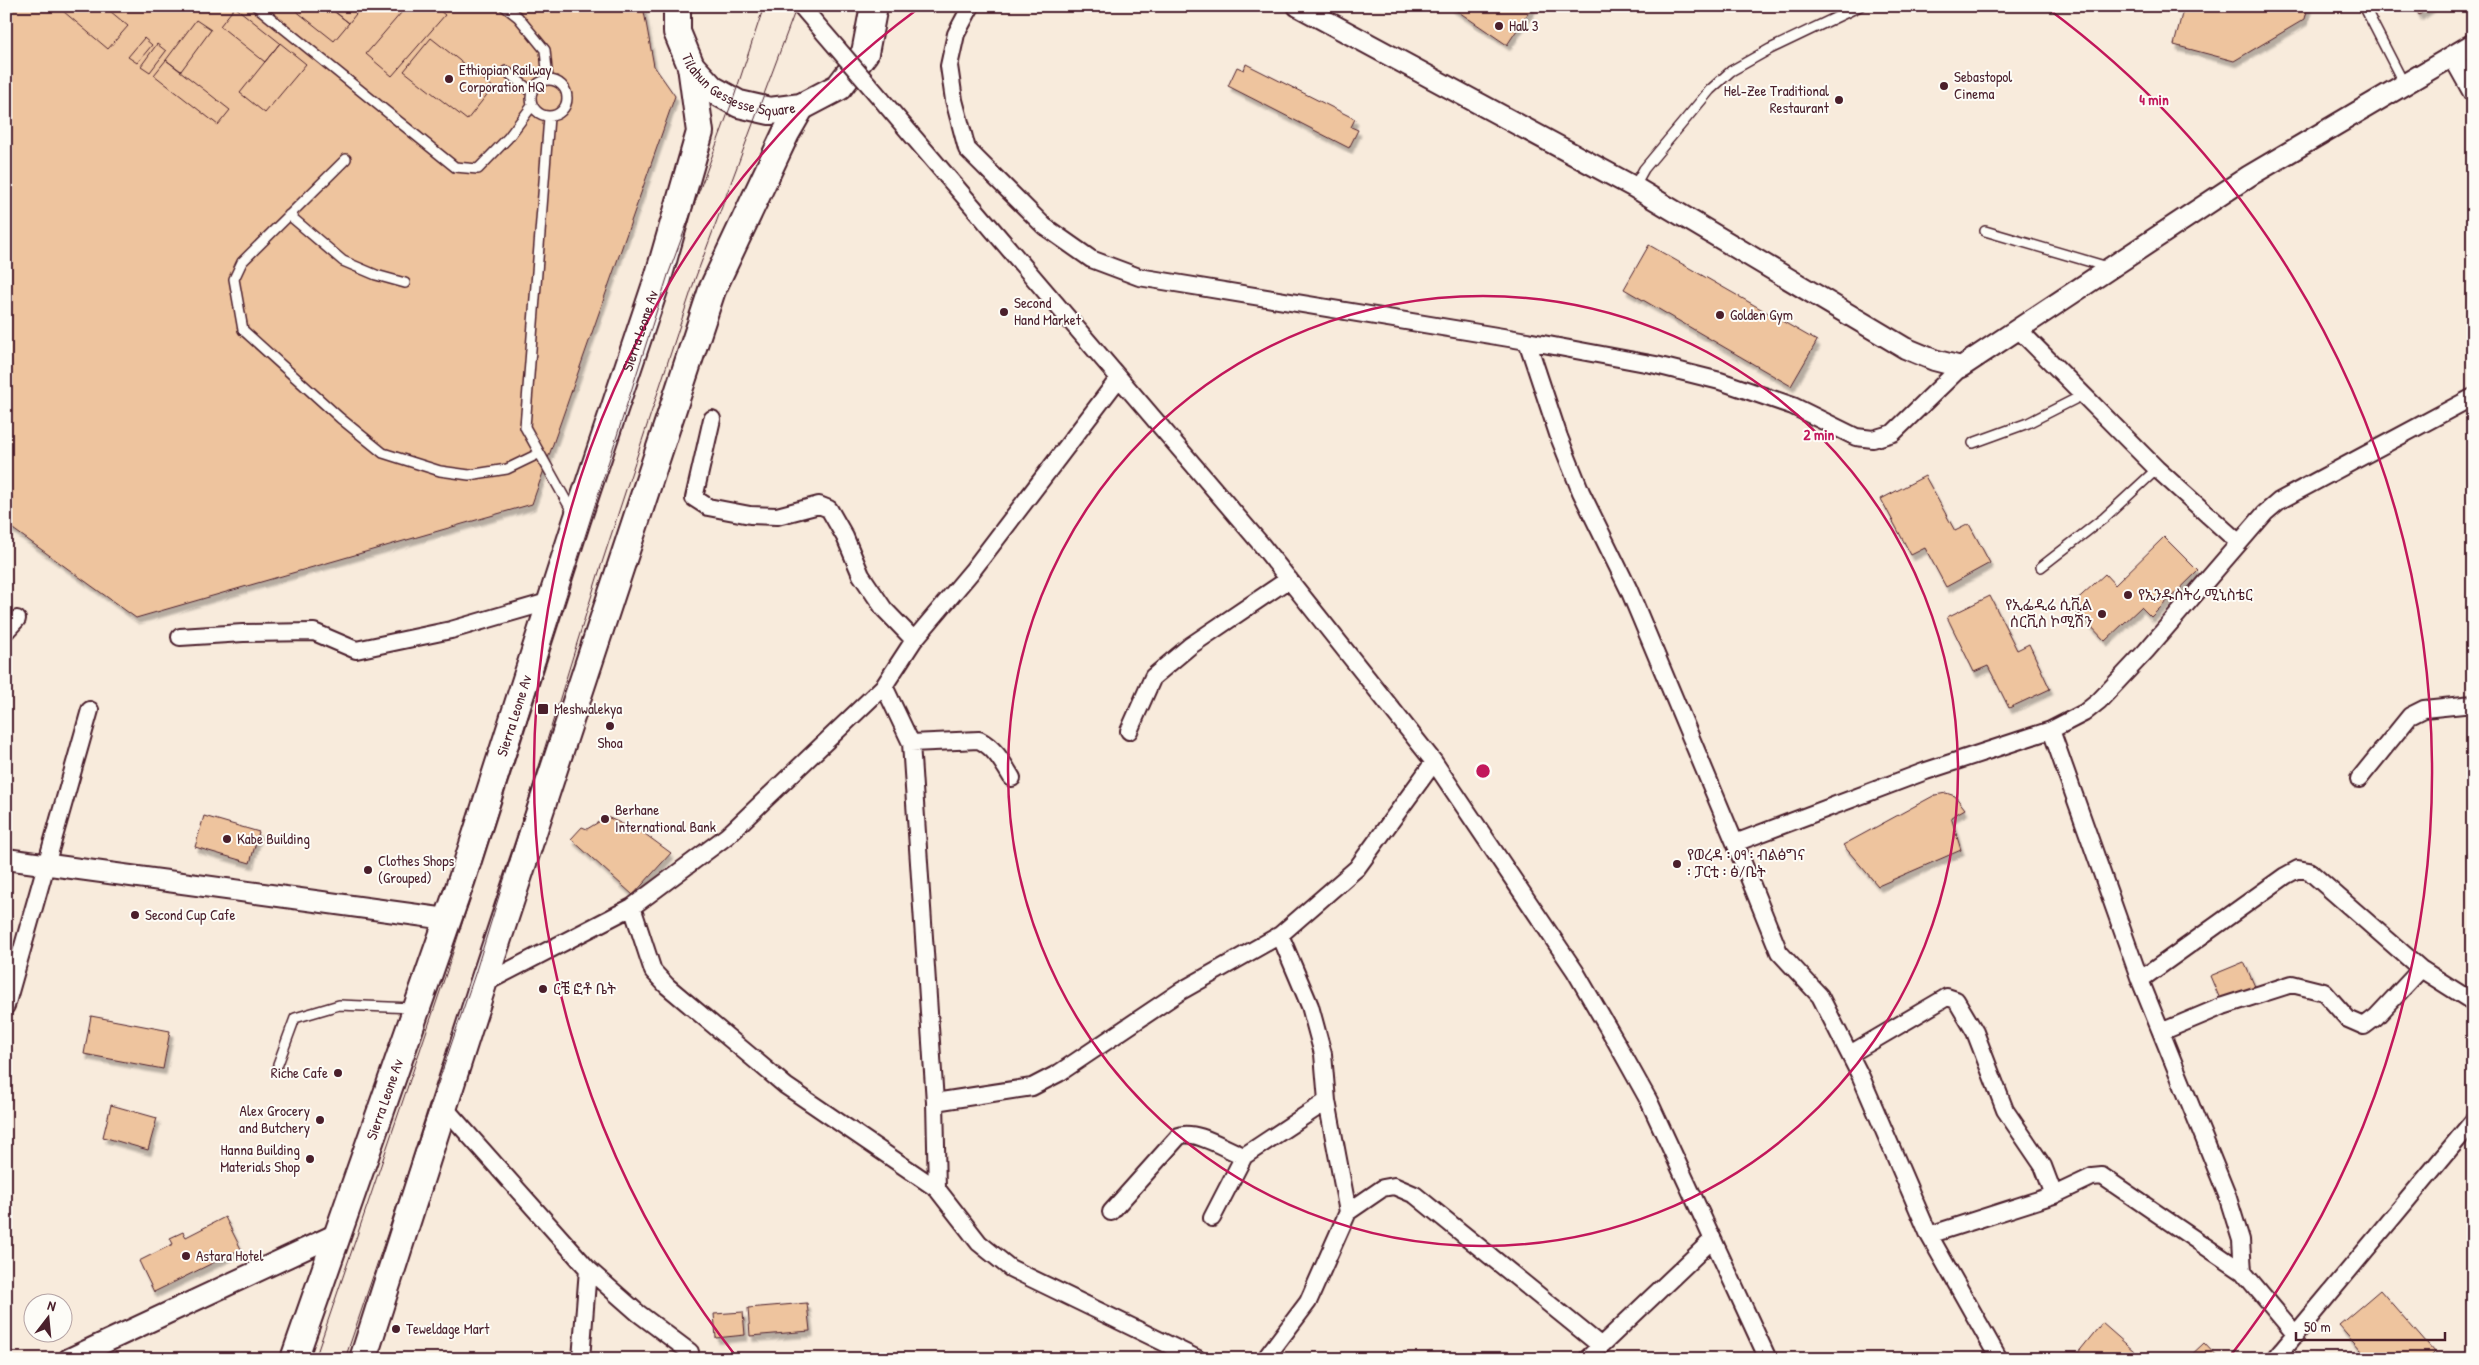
<svg xmlns="http://www.w3.org/2000/svg" width="2479" height="1365" font-family="'Patrick Hand','Noto Sans Ethiopic',sans-serif">
<style>
.building{fill:#eec49e;stroke:#4a1f2b;filter:url(#shadow)}
.lines{fill:none;stroke-linecap:round;stroke-linejoin:round}
.service-casing{stroke:#4a1f2b;stroke-width:12}
.minor-casing{stroke:#4a1f2b;stroke-width:20}
.tertiary-casing{stroke:#4a1f2b;stroke-width:24}
.primary-casing{stroke:#4a1f2b;stroke-width:30}
.service{stroke:#fdfcf7;stroke-width:9}
.minor{stroke:#fdfcf7;stroke-width:16}
.tertiary{stroke:#fdfcf7;stroke-width:20}
.primary{stroke:#fdfcf7;stroke-width:26}
.tram{stroke:#4a1f2b;stroke-width:1}
.minor-bridge-casing{stroke:#4a1f2b;stroke-width:20;stroke-linecap:butt}
.minor-bridge{stroke:#fdfcf7;stroke-width:16}
.ring{fill:none;stroke:#c2185b;stroke-width:2.5}
.poi-dot{fill:#4a1f2b;stroke:#fdfcf7;stroke-width:2}
.labels{text-anchor:middle;stroke-width:4;stroke-linejoin:round;paint-order:stroke}
.poi-label{font-size:15px;fill:#4a1f2b;stroke:#fdfcf7;text-anchor:start}
.street-label{font-size:15px;fill:#4a1f2b;stroke:#fdfcf7}
.centre{fill:#c2185b;stroke:#fdfcf7;stroke-width:2.5}
.ring-label{font-size:15px;text-anchor:middle;font-weight:bold;fill:#c2185b;stroke:#fdfcf7;stroke-width:4;stroke-linejoin:round;paint-order:stroke}
</style>
<defs>
<filter id="shadow"><feDropShadow dx="3" dy="5.5" stdDeviation="1" flood-color="#0004"/></filter>
</defs>
<rect width="100%" height="100%" fill="#f8ebdc"/>
<filter id="ink" filterUnits="userSpaceOnUse"><feTurbulence type="fractalNoise" baseFrequency=".02" numOctaves="2"/><feDisplacementMap in="SourceGraphic" scale="10" xChannelSelector="R" yChannelSelector="G"/><feConvolveMatrix kernelMatrix="1 2 1 2 8 2 1 2 1" color-interpolation-filters="sRGB"/></filter>
<g filter="url(#ink)">
<path class="building" d="M 6,6 L 643,6 L 654,66 L 675,96 L 532,504 L 136,618 L 6,524 Z
M 57,6 L 104,6 L 128,26 L 108,49 Z
M 290,6 L 327,6 L 349,23 L 334,41 Z
M 328,6 L 362,6 L 349,23 Z
M 407,6 L 434,6 L 445,15 L 392,76 L 366,54 Z
M 1450,6 L 1533,6 L 1507,45 Z
M 2184,6 L 2308,6 L 2305,19 L 2234,61 L 2174,45 Z
M 2414,6 L 2432,6 L 2419,15 Z
M 235,7 L 280,43 L 265,62 L 220,26 Z
M 196,20 L 211,30 L 181,71 L 166,60 Z
M 144,38 L 152,45 L 137,63 L 128,57 Z
M 431,38 L 493,87 L 467,120 L 404,71 Z
M 280,43 L 306,64 L 265,113 L 240,93 Z
M 157,44 L 166,51 L 150,72 L 141,66 Z
M 166,60 L 230,110 L 218,125 L 154,75 Z
M 1246,64 L 1355,119 L 1351,127 L 1358,130 L 1349,148 L 1228,86 L 1237,67 L 1244,70 Z
M 1649,245 L 1817,341 L 1791,386 L 1624,289 Z
M 1925,476 L 1955,531 L 1969,524 L 1990,563 L 1946,587 L 1925,548 L 1911,555 L 1881,499 Z
M 2164,537 L 2198,571 L 2151,617 L 2141,607 L 2105,641 L 2071,605 L 2105,574 L 2115,585 Z
M 1990,596 L 2017,650 L 2029,644 L 2050,689 L 2009,708 L 1988,666 L 1974,672 L 1947,617 Z
M 1946,793 L 1955,796 L 1965,809 L 1951,817 L 1961,850 L 1878,886 L 1843,845 L 1935,795 Z
M 204,816 L 259,832 L 250,863 L 195,847 Z
M 607,817 L 645,834 L 671,853 L 633,895 L 571,839 L 582,827 L 587,829 Z
M 2244,962 L 2257,991 L 2223,1006 L 2210,976 Z
M 91,1016 L 170,1031 L 163,1069 L 84,1054 Z
M 111,1105 L 157,1118 L 148,1150 L 103,1137 Z
M 225,1217 L 241,1249 L 154,1292 L 139,1261 L 173,1244 L 170,1238 L 183,1232 L 186,1237 Z
M 2380,1290 L 2434,1352 L 2427,1359 L 2369,1359 L 2339,1325 Z
M 807,1303 L 810,1331 L 750,1336 L 748,1308 Z
M 743,1312 L 745,1335 L 716,1338 L 714,1314 Z
M 2102,1323 L 2134,1351 L 2127,1359 L 2073,1359 Z
M 2204,1343 L 2219,1359 L 2187,1359 Z"/>
<g class="lines">
<defs>
<path id="service" d="M 256,6 L 455,167 L 478,169 L 508,138 L 532,106
M 504,6 L 518,17 L 545,50 L 548,80
M 2364,6 L 2404,84
M 506,71 L 532,92
M531 98a18 18 0 1 1 36 0a18 18 0 1 1-36 0Z
M 549,117 L 525,427 L 573,513
M 346,159 L 242,262 L 234,279 L 243,330 L 340,418 L 383,453 L 440,471 L 469,475 L 507,469 L 538,454
M 1634,187 L 1644,169 L 1710,90 L 1731,71 L 1770,49 L 1860,6
M 289,215 L 343,261 L 376,275 L 405,283
M 1985,231 L 2108,267
M 1973,443 L 2028,423 L 2083,395
M 2041,567 L 2104,518 L 2157,469
M 278,1064 L 295,1018 L 339,1005 L 413,1008"/>
<path id="minor" d="M 971,6 L 956,34 L 949,66 L 954,100 L 967,149 L 1044,226 L 1091,259 L 1139,277 L 1527,341 L 1559,437 L 1581,492 L 1629,590 L 1735,843 L 1926,771 L 2051,730 L 2084,713 L 2099,701 L 2146,651 L 2265,513 L 2279,501 L 2473,397
M 881,99 L 1260,543 L 1434,762 L 1575,971 L 1615,1040 L 1649,1101 L 1768,1359
M 2018,329 L 2157,469 L 2239,543
M 1527,341 L 1656,365 L 1720,381 L 1793,406 L 1856,437 L 1873,439 L 1893,433 L 1961,367
M 712,419 L 694,498 L 708,507 L 750,515 L 777,516 L 819,505 L 829,509 L 845,537 L 861,575 L 884,609 L 914,640
M 6,631 L 17,619
M 180,637 L 243,633 L 314,632 L 356,650 L 451,630 L 551,601
M 884,686 L 911,743 L 935,1102 L 937,1189 L 979,1243 L 1010,1268 L 1198,1359
M 2051,730 L 2140,980 L 2227,1195 L 2241,1240 L 2243,1272 L 2296,1335
M 1129,731 L 1153,677 L 1190,646 L 1289,579
M 911,743 L 979,740 C 995,748 1003,763 1012,778
M 2359,779 L 2410,716 L 2424,709 L 2473,704
M 1735,843 L 1779,952 L 1820,996 L 1861,1077 L 1929,1235 L 1999,1359
M 632,907 L 653,971 L 667,986 L 786,1086 L 937,1189
M 1280,935 L 1310,1006 L 1323,1054 L 1327,1101 L 1348,1212
M 2140,980 L 2285,876 L 2298,869 L 2309,871 L 2421,969 L 2473,1002
M 483,984 L 632,907 L 727,836 L 884,686 L 914,640 L 972,571 L 1119,378
M 6,1006 L 90,710
M 2161,1032 L 2223,1006 L 2292,984 L 2324,992 L 2348,1019 L 2364,1026 L 2376,1017 L 2421,969
M 1850,1054 L 1947,997 L 1956,1000 L 1975,1032 L 2005,1110 L 2043,1166 L 2054,1195
M 935,1102 L 1032,1087 L 1059,1073 L 1181,991 L 1280,935 L 1357,868 L 1434,762
M 444,1107 L 588,1269 L 581,1359
M 1111,1212 L 1179,1136 C 1195,1129 1227,1150 1244,1156 L 1327,1101
M 1212,1218 L 1244,1156
M 1929,1235 L 2054,1195 L 2092,1177 L 2102,1176 L 2243,1272
M 588,1269 L 638,1313 L 690,1352
M 1265,1359 L 1308,1302 L 1348,1212 L 1383,1188 L 1394,1186 L 1415,1195 L 1601,1346
M 1587,1359 L 1712,1240
M 2275,1359 L 2473,1121"/>
<path id="tertiary" d="M 1298,6 L 1634,187 L 1905,348 L 1934,360 L 1961,367 L 2249,176 L 2473,44
M 2454,57 L 2473,91
M 6,859 L 447,919
M 69,1359 L 337,1234"/>
<g id="primary">
<path id="s1" d="M 677,6 L 677,32 L 691,66 L 712,89 L 739,104 L 770,111 L 801,107 L 839,87 L 865,53 L 873,11 L 872,6"/>
<path id="s2" d="M 294,1359 L 462,879 L 577,520 L 658,278 L 700,132 L 691,66"/>
<path d="M 363,1359 L 483,984 L 712,290 L 786,133 L 801,107"/>
</g>
</defs>
<use href="#service" class="service-casing"/>
<use href="#minor" class="minor-casing"/>
<use href="#tertiary" class="tertiary-casing"/>
<use href="#primary" class="primary-casing"/>
<use href="#service" class="service"/>
<use href="#minor" class="minor"/>
<use href="#tertiary" class="tertiary"/>
<use href="#primary" class="primary"/>
<path class="tram" d="M 315,1359 L 447,971 L 668,275 L 734,97 L 764,6
M 345,1359 L 475,974 L 598,575 L 695,279 L 797,6"/>
<defs>
<path id="minor-bridge" d="M 801,6 L 881,99"/>
</defs>
<use href="#minor-bridge" class="minor-bridge-casing"/>
<use href="#minor-bridge" class="minor-bridge"/>
</g>
</g>
<g class="ring">
<circle cx="1483" cy="771" r="475"/>
<path d="M735 1355A949 949 0 0 1 919 8M2047 8A949 949 0 0 1 2231 1355"/>
</g>
<g class="poi-dot">
<circle cx="1499" cy="26" r="5"/>
<circle cx="449" cy="79" r="5"/>
<circle cx="1944" cy="86" r="5"/>
<circle cx="1839" cy="100" r="5"/>
<circle cx="1004" cy="312" r="5"/>
<circle cx="1720" cy="315" r="5"/>
<circle cx="2128" cy="595" r="5"/>
<circle cx="2102" cy="614" r="5"/>
<rect x="537" y="703" width="12" height="12" rx="2.5"/>
<circle cx="610" cy="726" r="5"/>
<circle cx="605" cy="819" r="5"/>
<circle cx="227" cy="839" r="5"/>
<circle cx="1677" cy="864" r="5"/>
<circle cx="368" cy="870" r="5"/>
<circle cx="135" cy="915" r="5"/>
<circle cx="543" cy="989" r="5"/>
<circle cx="338" cy="1073" r="5"/>
<circle cx="320" cy="1120" r="5"/>
<circle cx="310" cy="1159" r="5"/>
<circle cx="186" cy="1256" r="5"/>
<circle cx="396" cy="1329" r="5"/>
</g>
<g class="labels">
<g class="poi-label">
<text x="1509" y="31">Hall 3</text>
<text x="459" y="75">Ethiopian Railway<tspan x="459" dy="17">Corporation HQ</tspan></text>
<text x="1954" y="82">Sebastopol<tspan x="1954" dy="17">Cinema</tspan></text>
<text x="1829" y="96" text-anchor="end">Hel-Zee Traditional<tspan x="1829" dy="17">Restaurant</tspan></text>
<text x="1014" y="308">Second<tspan x="1014" dy="17">Hand Market</tspan></text>
<text x="1730" y="320">Golden Gym</text>
<text x="2138" y="600">የኢንዱስትሪ ሚኒስቴር</text>
<text x="2092" y="610" text-anchor="end">የኢፌዲሬ ሲቪል<tspan x="2092" dy="17">ሰርቪስ ኮሚሽን</tspan></text>
<text x="554" y="714">Meshwalekya</text>
<text x="610" y="748" text-anchor="middle">Shoa</text>
<text x="615" y="815">Berhane<tspan x="615" dy="17">International Bank</tspan></text>
<text x="237" y="844">Kabe Building</text>
<text x="1687" y="860">የወረዳ ፡ 09 ፡ ብልፅግና<tspan x="1687" dy="17">፡ ፓርቲ ፡ ፅ/ቤት</tspan></text>
<text x="378" y="866">Clothes Shops<tspan x="378" dy="17">(Grouped)</tspan></text>
<text x="145" y="920">Second Cup Cafe</text>
<text x="553" y="994">ርቼ ፎቶ ቤት</text>
<text x="328" y="1078" text-anchor="end">Riche Cafe</text>
<text x="310" y="1116" text-anchor="end">Alex Grocery<tspan x="310" dy="17">and Butchery</tspan></text>
<text x="300" y="1155" text-anchor="end">Hanna Building<tspan x="300" dy="17">Materials Shop</tspan></text>
<text x="196" y="1261">Astara Hotel</text>
<text x="406" y="1334">Teweldage Mart</text>
</g>
<g class="street-label">
<text dy="5" stroke="none"><textPath href="#s1" startOffset="116">Tilahun Gessesse Square</textPath></text>
<text dy="5" stroke="none"><textPath href="#s2" startOffset="1085">Sierra Leone Av</textPath></text>
<text dy="5" stroke="none"><textPath href="#s2" startOffset="680">Sierra Leone Av</textPath></text>
<text dy="5" stroke="none"><textPath href="#s2" startOffset="275">Sierra Leone Av</textPath></text>
</g>
</g>
<circle cx="1483" cy="771" r="8" class="centre"/>
<g class="ring-label">
<text x="2154" y="105">4 min</text>
<text x="1819" y="440">2 min</text>
</g>
<rect width="2479" height="1365" fill="none" stroke="#fdfcf7" stroke-width="25"/>
<rect x="12" y="12" width="2454" height="1340" fill="none" stroke="#4a1f2b" stroke-width="2" filter="url(#ink)"/>
<g transform="translate(48 1318) rotate(16)"><circle r="24" fill="#fdfcf7" stroke="#b5a4a5"/>
<path d="M0-4L9 19L0 12L-9 19Z" fill="#4a1f2b"/>
<text y="-8" font-size="14" font-weight="bold" text-anchor="middle" fill="#4a1f2b">N</text>
</g>
<path d="M2296 1332v8h149v-8" fill="none" stroke="#4a1f2b" stroke-width="2.5"/>
<text x="2304" y="1332" font-size="15" fill="#4a1f2b" stroke="#fdfcf7" stroke-width="4" paint-order="stroke">50 m</text>
</svg>
